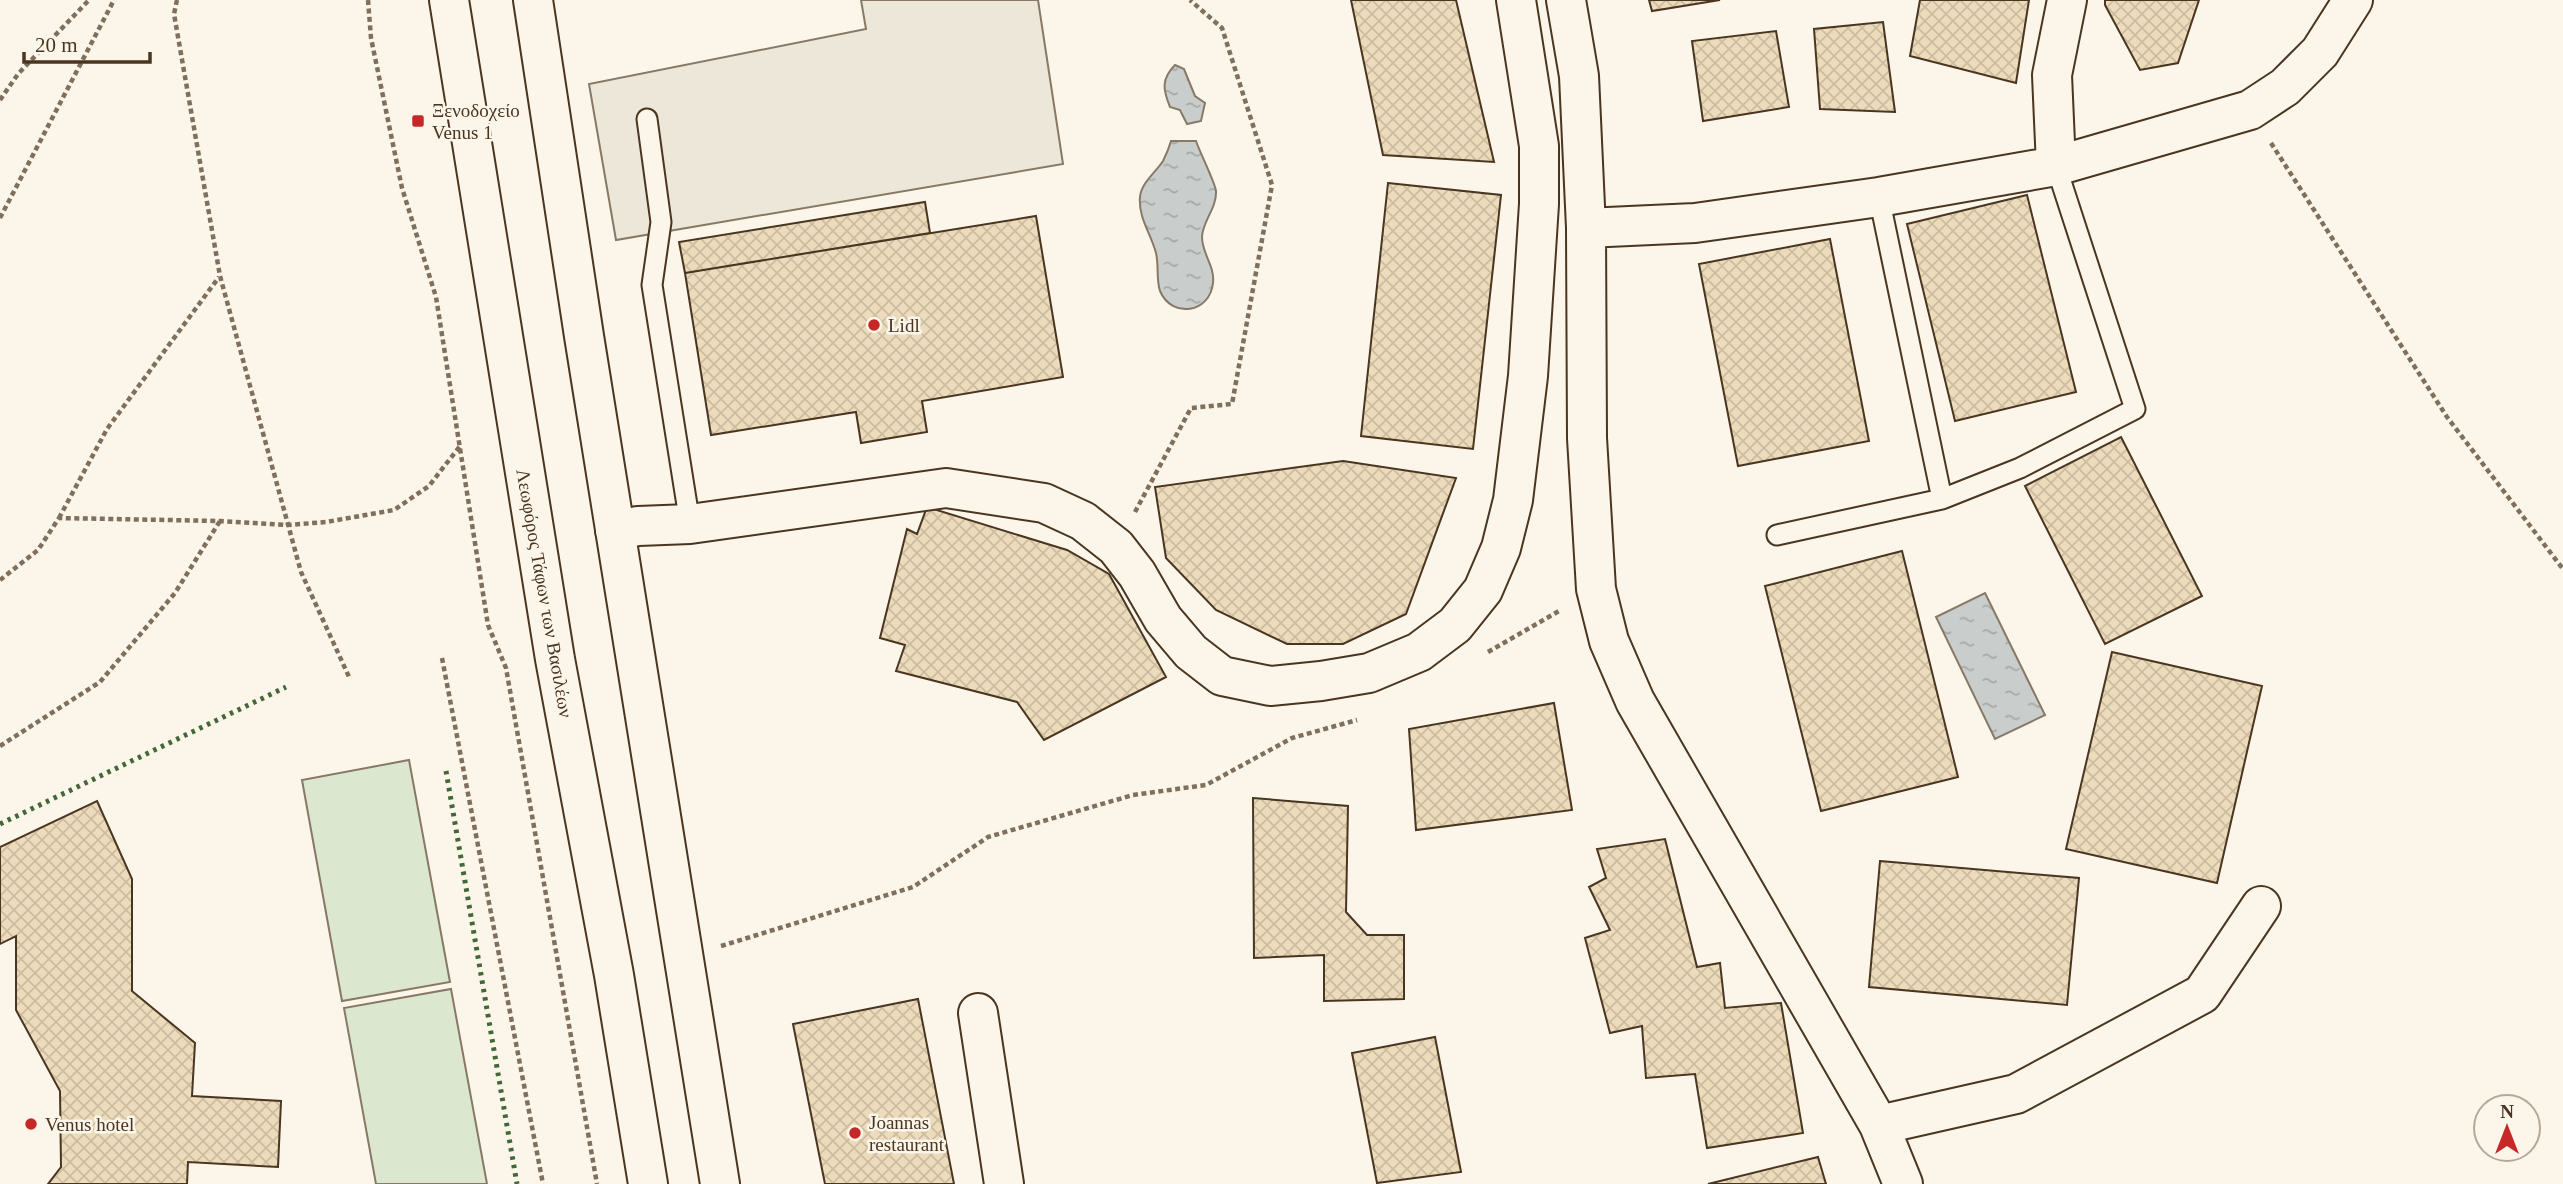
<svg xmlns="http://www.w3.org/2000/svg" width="2563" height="1184" font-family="'Times New Roman',serif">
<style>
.pitch{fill:#dce7d0;stroke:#887966;stroke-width:2}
.parking{fill:#ede7d9;stroke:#887966;stroke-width:2}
.water{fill:url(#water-ripples);stroke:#887966;stroke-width:2}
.building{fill:url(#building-cross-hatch);stroke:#4a3520;stroke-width:2}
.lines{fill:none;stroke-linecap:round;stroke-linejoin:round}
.service-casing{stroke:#4a3520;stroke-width:23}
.minor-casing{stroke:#4a3520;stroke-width:42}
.secondary-casing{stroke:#4a3520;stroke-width:42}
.path{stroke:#7f6f5c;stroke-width:4.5;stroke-dasharray:5 3.5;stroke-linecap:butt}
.service{stroke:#fbf6e9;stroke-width:19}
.minor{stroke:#fbf6e9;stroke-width:38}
.secondary{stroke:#fbf6e9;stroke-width:38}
.hedge{stroke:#436837;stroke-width:5;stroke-dasharray:3.5 5;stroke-linecap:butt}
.poi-dot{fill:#c62828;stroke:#fbf6e9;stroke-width:2.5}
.labels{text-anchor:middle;stroke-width:5;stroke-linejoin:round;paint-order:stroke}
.poi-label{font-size:19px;fill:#4a3520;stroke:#fbf6e9;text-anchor:start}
.street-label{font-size:19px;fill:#4a3520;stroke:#fbf6e9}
</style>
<defs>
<pattern id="water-ripples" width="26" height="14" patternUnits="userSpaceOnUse" patternTransform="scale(1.75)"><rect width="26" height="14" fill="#c9cecd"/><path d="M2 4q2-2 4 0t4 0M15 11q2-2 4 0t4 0" fill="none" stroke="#a5a8a6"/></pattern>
<pattern id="building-cross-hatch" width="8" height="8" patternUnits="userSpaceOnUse" patternTransform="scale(1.75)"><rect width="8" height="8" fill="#ecdcbc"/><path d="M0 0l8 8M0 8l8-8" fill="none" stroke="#ccbda1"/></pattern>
</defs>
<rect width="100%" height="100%" fill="#fbf6e9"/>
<path class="pitch" d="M 409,760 L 450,982 L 342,1001 L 302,780 Z
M 451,989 L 487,1184 L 376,1184 L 344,1008 Z"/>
<path class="parking" d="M 861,0 L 1038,0 L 1063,164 L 616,240 L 589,84 L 866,29 Z"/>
<path class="water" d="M 1175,65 L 1184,69 L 1195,96 L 1205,103 L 1201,121 L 1187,124 L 1180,110 L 1170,107 C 1163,90 1161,79 1175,65 Z
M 1171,141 L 1196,141 C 1200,153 1215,182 1216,191 C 1217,208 1202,222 1202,237 C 1202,254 1215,266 1213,283 C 1210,313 1172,319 1160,291 C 1156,279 1159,265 1156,253 C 1151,234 1138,217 1140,197 C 1141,183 1156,172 1163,161 C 1166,155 1169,148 1171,141 Z
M 1985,593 L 2045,715 L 1995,739 L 1936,617 Z"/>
<path class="building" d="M 1351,0 L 1456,0 L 1494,162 L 1383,155 Z
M 1649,0 L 1720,0 L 1652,11 Z
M 1920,0 L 2029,0 L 2016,83 L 1910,56 Z
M 2105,0 L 2199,0 L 2178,63 L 2140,70 L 2105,5 Z
M 1883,22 L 1895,112 L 1820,109 L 1814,29 Z
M 1776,31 L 1789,107 L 1703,121 L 1692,41 Z
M 1388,183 L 1501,195 L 1473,449 L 1361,436 Z
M 2027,195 L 2076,392 L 1955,421 L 1907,224 Z
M 925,202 L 930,233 L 685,273 L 679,242 Z
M 1036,216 L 1063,377 L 922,401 L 927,432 L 861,443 L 856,412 L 711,435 L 685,273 Z
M 1830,239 L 1869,441 L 1738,466 L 1699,264 Z
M 2121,437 L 2202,596 L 2105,644 L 2025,486 Z
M 1343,461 L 1456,478 L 1406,614 L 1343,644 L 1287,644 L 1216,610 L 1166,558 L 1155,487 Z
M 927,507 L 1067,550 L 1109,574 L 1166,677 L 1044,740 L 1017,702 L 896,671 L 905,645 L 880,638 L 907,529 L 917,534 Z
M 1902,551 L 1958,777 L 1821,811 L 1765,586 Z
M 2112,652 L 2262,686 L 2217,883 L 2066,849 Z
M 1554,703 L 1572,810 L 1416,830 L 1409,729 Z
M 1253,798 L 1348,806 L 1346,912 L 1367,935 L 1404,935 L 1404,999 L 1324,1001 L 1324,955 L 1254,958 Z
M 97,801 L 132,879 L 132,991 L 195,1043 L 192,1096 L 281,1101 L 278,1167 L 188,1162 L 187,1184 L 48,1184 L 61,1167 L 60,1091 L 16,1010 L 16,936 L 0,944 L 0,847 Z
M 1665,839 L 1697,967 L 1720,963 L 1725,1008 L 1781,1003 L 1803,1133 L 1707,1148 L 1695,1074 L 1646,1078 L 1642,1026 L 1610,1033 L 1585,938 L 1610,930 L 1589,887 L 1606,878 L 1597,849 Z
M 1880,861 L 2079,878 L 2067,1005 L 1869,987 Z
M 918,999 L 954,1184 L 825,1184 L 793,1024 Z
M 1435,1037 L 1461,1172 L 1377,1183 L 1352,1053 Z
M 1818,1157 L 1826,1184 L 1708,1184 Z"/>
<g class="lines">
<defs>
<path id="service" d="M 647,119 L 661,222 L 652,285 L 690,524
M 1879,197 L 1942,499
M 1777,535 L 1942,499 L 2020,468 L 2135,409 L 2056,166"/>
<path id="minor" d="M 1566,0 L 1579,76 L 1586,228 L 1587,438 L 1596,589 L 1609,641 L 1635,701 L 1879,1125 L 1903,1184
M 2056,166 L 2052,75 L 2067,0
M 1586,228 L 1695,223 L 1879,197 L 2056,166 L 2250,110 L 2285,87 L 2320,52 L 2353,0
M 615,530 L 638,526 L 690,524 L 946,488 L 1044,503 L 1083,521 L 1116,547 L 1137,574 L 1163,619 L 1191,652 L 1222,676 L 1270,686 L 1321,681 L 1369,673 L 1419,652 L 1455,625 L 1483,590 L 1501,548 L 1513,500 L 1528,376 L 1539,204 L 1539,146 L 1516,0
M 978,1013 L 1004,1184
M 1879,1125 L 2016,1094 L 2202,994 L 2261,906"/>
<path id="secondary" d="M 449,0 L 555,659 L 614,975 L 648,1184
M 533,0 L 584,336 L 720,1184"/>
</defs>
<use href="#service" class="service-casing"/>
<use href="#minor" class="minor-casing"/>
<use href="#secondary" class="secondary-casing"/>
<path class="path" d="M 177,0 L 174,14 L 220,276 L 301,572 L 350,679
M 368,0 L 371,38 L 402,188 L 436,297 L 488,625 L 506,668 L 597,1184
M 0,100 L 18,74 L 89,0
M 2271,143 L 2447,417 L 2563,569
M 0,218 L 114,0
M 1135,512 L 1191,408 L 1232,404 L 1272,185 L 1222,28 L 1190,0
M 59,518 L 107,429 L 219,277
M 0,580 L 38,550 L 59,518 L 220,521 L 288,525 L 326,522 L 394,510 L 429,486 L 460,446
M 1488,652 L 1559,611
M 442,658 L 543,1184
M 0,746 L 100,682 L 175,593 L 220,521
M 721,946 L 913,887 L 988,837 L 1133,795 L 1206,785 L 1292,738 L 1357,720"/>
<use href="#service" class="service"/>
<use href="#minor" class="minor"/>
<use href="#secondary" class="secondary"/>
<path class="hedge" d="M 446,771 L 517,1184
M 0,824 L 286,687"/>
</g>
<g class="poi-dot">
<rect x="411" y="114" width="14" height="14" rx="3.5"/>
<circle cx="874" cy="325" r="7"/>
<circle cx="31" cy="1124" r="7"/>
<circle cx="855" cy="1133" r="7"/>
</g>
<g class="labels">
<g class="poi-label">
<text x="432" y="117">Ξενοδοχείο<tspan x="432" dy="22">Venus 1</tspan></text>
<text x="888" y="332">Lidl</text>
<text x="869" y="1129">Joannas<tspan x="869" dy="22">restaurant</tspan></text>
<text x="45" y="1131">Venus hotel</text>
</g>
<g class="street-label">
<text transform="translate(545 593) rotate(80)" y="7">Λεωφόρος Τάφων των Βασιλέων</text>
</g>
</g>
<g transform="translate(2507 1128)"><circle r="33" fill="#fbf6e9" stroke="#b4a999" stroke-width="2"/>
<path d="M0-5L12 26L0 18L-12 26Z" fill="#c62828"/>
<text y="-10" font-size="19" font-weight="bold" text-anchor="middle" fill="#4a3520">N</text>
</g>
<path d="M24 52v10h126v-10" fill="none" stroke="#4a3520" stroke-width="3.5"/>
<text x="35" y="52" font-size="21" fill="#4a3520" stroke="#fbf6e9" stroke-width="5" paint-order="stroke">20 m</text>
</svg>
